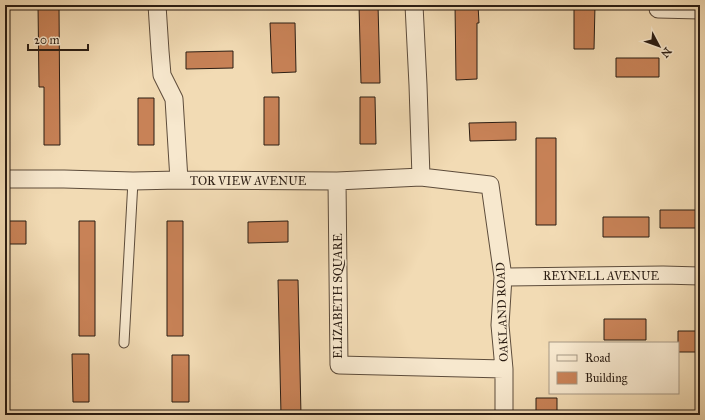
<svg xmlns="http://www.w3.org/2000/svg" width="705" height="420" font-family="'IM FELL Great Primer',serif">
<style>
.building{fill:#c88257;stroke:#2b1d13}
.lines{fill:none;stroke-linecap:round;stroke-linejoin:round}
.lane-casing{stroke:#5d4c3b;stroke-width:11}
.street-casing{stroke:#5d4c3b;stroke-width:19}
.lane{stroke:#f7e8ce;stroke-width:9}
.street{stroke:#f7e8ce;stroke-width:17}
.labels{text-anchor:middle;stroke-width:3;stroke-linejoin:round;paint-order:stroke}
.street-label{font-size:12px;fill:#2b1d13;stroke:#f7e8ce}
</style>
<rect width="100%" height="100%" fill="#f2dbb4"/>
<filter id="stains"><feTurbulence type="fractalNoise" baseFrequency=".005" numOctaves="4"/><feColorMatrix values="0 0 0 0 .2 0 0 0 0 .09 0 0 0 0 .02 0 0 0 .5 -.17"/></filter>
<radialGradient id="worn" r=".72"><stop offset=".6" stop-color="#630" stop-opacity="0"/><stop offset="1" stop-color="#630" stop-opacity=".3"/></radialGradient>
<path class="building" d="M 38,5 L 59,5 L 60,145 L 44,145 L 44,87 L 39,87 Z
M 359,5 L 378,5 L 380,83 L 361,83 Z
M 455,5 L 478,5 L 479,23 L 477,23 L 477,79 L 456,80 Z
M 574,5 L 595,5 L 594,49 L 574,49 Z
M 270,23 L 295,23 L 296,72 L 272,73 Z
M 233,51 L 233,68 L 186,69 L 186,52 Z
M 616,58 L 659,58 L 659,77 L 616,77 Z
M 264,97 L 279,97 L 279,145 L 264,145 Z
M 360,97 L 375,97 L 376,144 L 360,144 Z
M 138,98 L 154,98 L 154,145 L 138,145 Z
M 516,122 L 516,140 L 470,141 L 469,123 Z
M 536,138 L 556,138 L 556,225 L 536,225 Z
M 660,210 L 700,210 L 700,228 L 660,228 Z
M 603,217 L 649,217 L 649,237 L 603,237 Z
M 5,221 L 26,221 L 26,244 L 5,244 Z
M 79,221 L 95,221 L 95,336 L 79,336 Z
M 167,221 L 183,221 L 183,336 L 167,336 Z
M 288,221 L 288,242 L 248,243 L 248,222 Z
M 278,280 L 298,280 L 301,415 L 281,415 Z
M 604,319 L 646,319 L 646,340 L 604,340 Z
M 678,331 L 700,331 L 700,352 L 678,352 Z
M 72,354 L 89,354 L 89,402 L 73,402 Z
M 172,355 L 189,355 L 189,402 L 172,402 Z
M 536,398 L 557,398 L 557,415 L 536,415 Z"/>
<g class="lines">
<defs>
<path id="lane" d="M 124,343 L 133,181"/>
<path id="street" d="M 157,5 L 160,51 L 162,75 L 174,99 L 179,180
M 414,5 L 418,85 L 421,177
M 658,9 L 700,10
M 5,179 L 64,179 L 133,181 L 179,180 L 337,181 L 421,177 L 490,185 L 503,277 L 500,325 L 504,369 L 504,415
M 337,181 L 339,365 L 504,369
M 503,277 L 663,275 L 700,276"/>
</defs>
<use href="#lane" class="lane-casing"/>
<use href="#street" class="street-casing"/>
<use href="#lane" class="lane"/>
<use href="#street" class="street"/>
</g>
<g class="labels">
<g class="street-label">
<text x="248" y="185">TOR VIEW AVENUE</text>
<text x="601" y="280">REYNELL AVENUE</text>
<text transform="translate(338 296) rotate(-90)" y="4">ELIZABETH SQUARE</text>
<text transform="translate(502 312) rotate(-92)" y="4">OAKLAND ROAD</text>
</g>
</g>
<rect width="705" height="420" fill="none" stroke="#f2dbb4" stroke-width="20"/>
<rect x="6" y="6" width="693" height="408" fill="none" stroke="#2b1d13" stroke-width="2"/>
<rect x="10" y="10" width="685" height="400" fill="none" stroke="#2b1d13"/>
<rect x="549" y="342" width="130" height="52" fill="#f7e8ce" stroke="#a59783"/>
<rect x="557" y="355" width="20" height="6" fill="#f7e8ce" stroke="#a59783"/>
<text x="585" y="362" font-size="12" fill="#2b1d13">Road</text>
<rect x="557" y="372" width="20" height="12" fill="#c88257" stroke="#a59783"/>
<text x="585" y="382" font-size="12" fill="#2b1d13">Building</text>
<g transform="translate(659 46) rotate(131)" stroke="#f7e8ce" stroke-width="3" paint-order="stroke">
<path d="M0-3L7 15L0 10L-7 15Z" fill="#2b1d13"/>
<text y="-6" font-size="11" font-weight="bold" text-anchor="middle" fill="#2b1d13">N</text>
</g>
<path d="M28 44v6h60v-6" fill="none" stroke="#2b1d13" stroke-width="2"/>
<text x="34" y="44" font-size="12" fill="#2b1d13" stroke="#f7e8ce" stroke-width="3" paint-order="stroke">20 m</text>
<rect width="100%" height="100%" filter="url(#stains)"/>
<rect width="100%" height="100%" fill="url(#worn)"/>
</svg>
